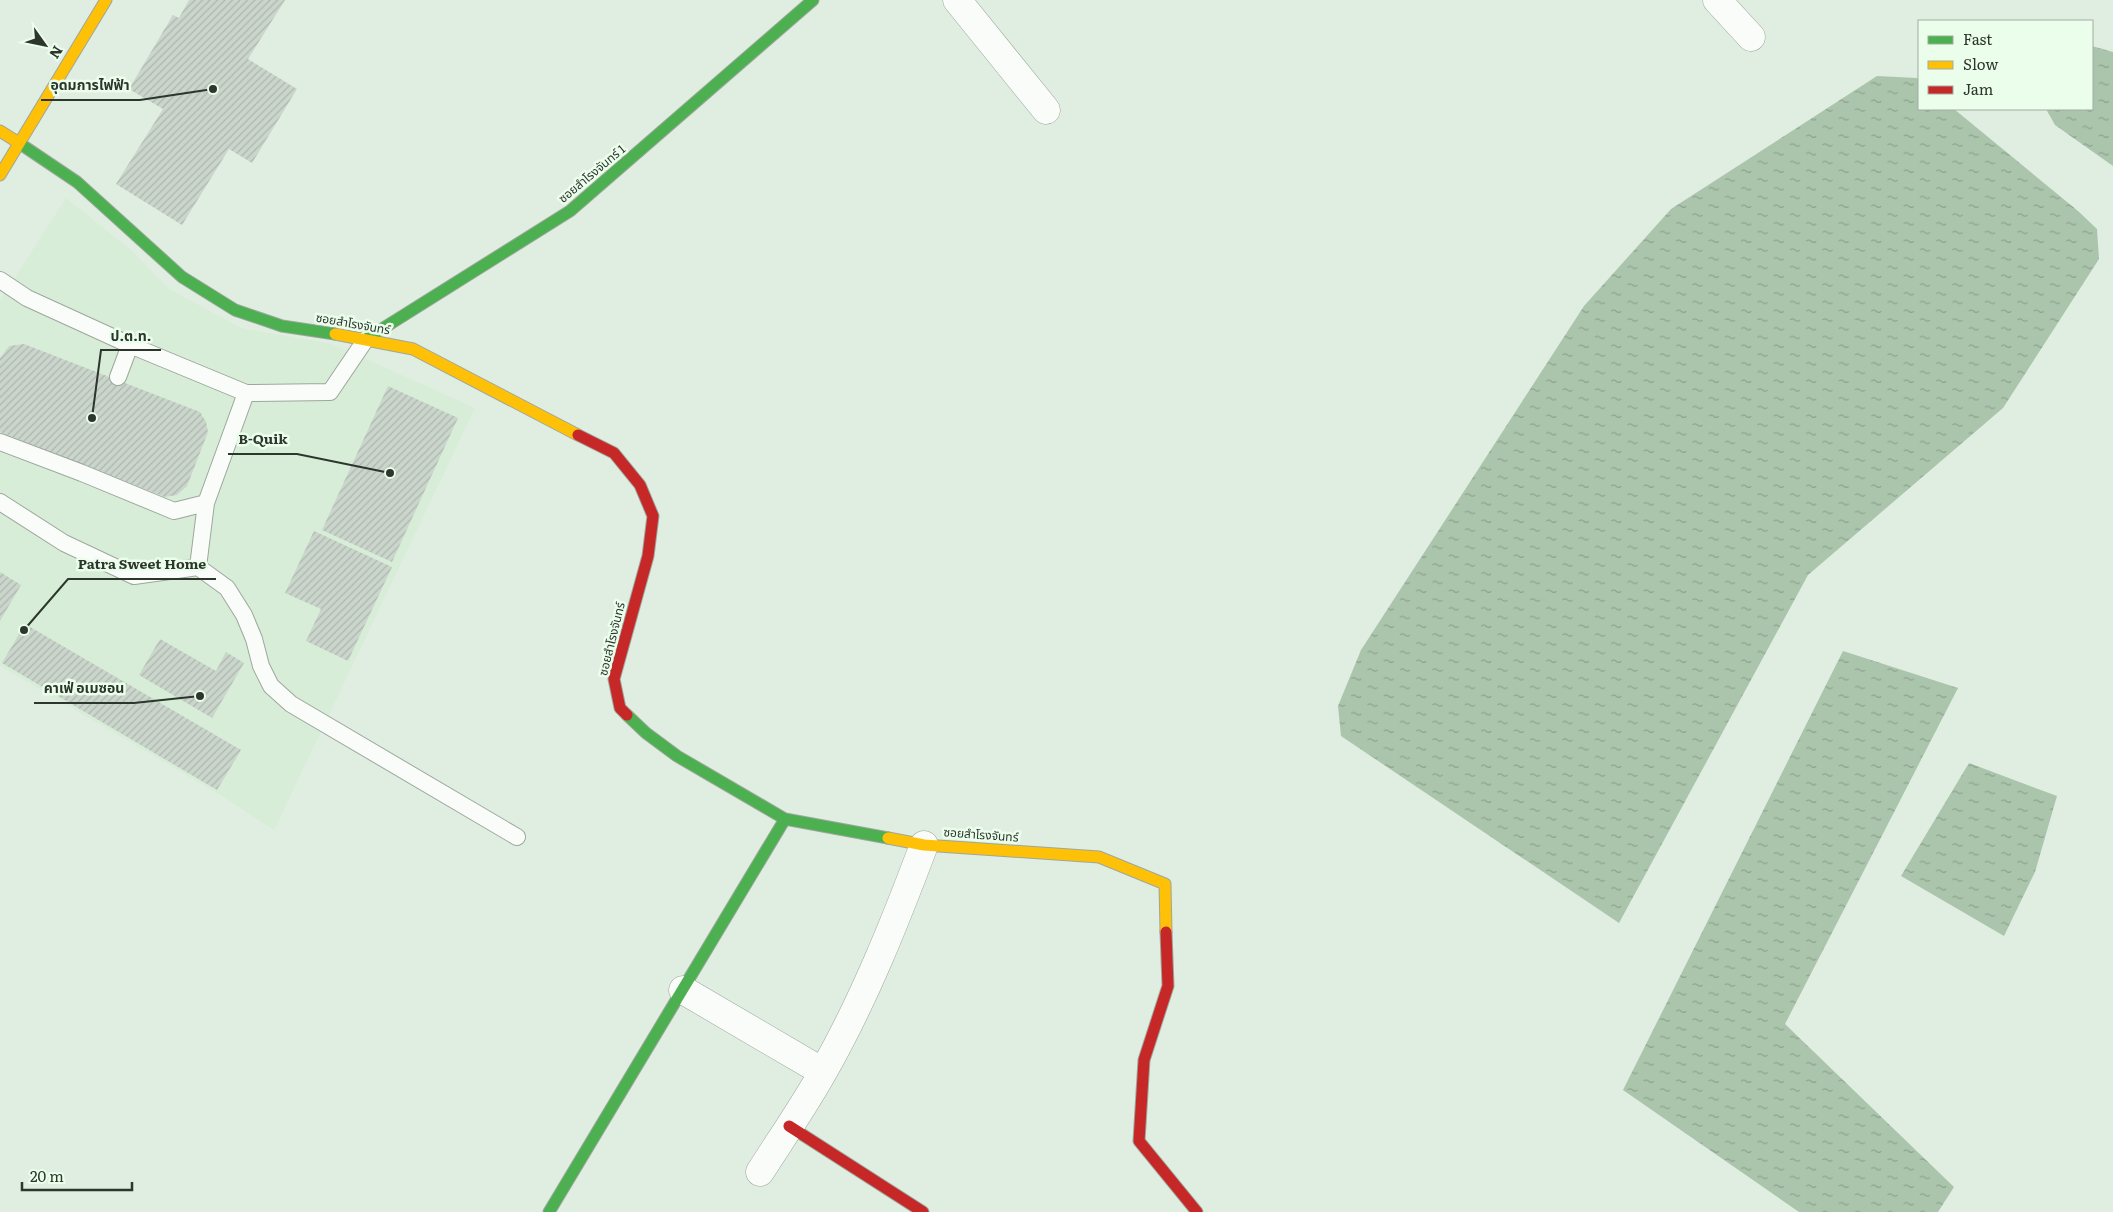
<svg xmlns="http://www.w3.org/2000/svg" width="2113" height="1212" font-family="Literata,'Noto Sans Thai',serif">
<style>
.built{fill:#d7edd8}
.water{fill:url(#water-ripples)}
.building{fill:url(#building-hatch)}
.lines{fill:none;stroke-linecap:round;stroke-linejoin:round}
.lane-casing{stroke:#9da79d;stroke-width:18}
.street-casing{stroke:#9da79d;stroke-width:29}
.fast-casing{stroke:#9da79d;stroke-width:13}
.slow-casing{stroke:#9da79d;stroke-width:13}
.jam-casing{stroke:#9da79d;stroke-width:13}
.lane{stroke:#fafcfa;stroke-width:16}
.street{stroke:#fafcfa;stroke-width:28}
.fast{stroke:#4caf50;stroke-width:11}
.slow{stroke:#ffc107;stroke-width:11}
.jam{stroke:#c62828;stroke-width:11}
.labels{text-anchor:middle;stroke-width:5;stroke-linejoin:round;paint-order:stroke}
.street-label{font-size:12px;fill:#2d362d;stroke:#ebfeec}
.leader{fill:none;stroke:#2d362d;stroke-width:2}
.callout-dot{fill:#2d362d;stroke:#ebfeec;stroke-width:2}
.callout-label{font-size:14px;text-anchor:middle;font-weight:bold;fill:#2d362d;stroke:#ebfeec;stroke-width:5;stroke-linejoin:round;paint-order:stroke}
</style>
<defs>
<pattern id="water-ripples" width="26" height="14" patternUnits="userSpaceOnUse" patternTransform="scale(1.25)"><rect width="26" height="14" fill="#abc5ac"/><path d="M2 4q2-2 4 0t4 0M15 11q2-2 4 0t4 0" fill="none" stroke="#8ca18c"/></pattern>
<pattern id="building-hatch" width="6" height="6" patternUnits="userSpaceOnUse" patternTransform="scale(1.25)"><rect width="6" height="6" fill="#cad5cb"/><path d="M-1 1l2-2M0 6l6-6M5 7l2-2" fill="none" stroke="#aeb7af"/></pattern>
</defs>
<rect width="100%" height="100%" fill="#e0ede1"/>
<path class="built" d="M 66,198 L 130,249 L 169,289 L 241,328 L 332,344 L 475,408 L 274,830 L 219,794 L 0,666 L 0,301 Z"/>
<path class="water" d="M 2092,46 L 2113,52 L 2113,166 L 2055,125 L 2046,109 L 2092,109 Z
M 1877,76 L 1917,78 L 1919,80 L 1919,109 L 1954,109 L 2078,211 L 2097,229 L 2099,259 L 2003,408 L 1808,575 L 1619,923 L 1341,736 L 1338,706 L 1361,650 L 1584,306 L 1671,209 Z
M 1843,651 L 1958,688 L 1785,1024 L 1954,1187 L 1938,1212 L 1799,1212 L 1623,1090 Z
M 1969,763 L 2057,796 L 2035,872 L 2004,936 L 1901,876 Z"/>
<path class="building" d="M 189,0 L 285,0 L 248,59 L 297,89 L 252,163 L 229,149 L 182,225 L 116,184 L 163,109 L 129,89 L 173,15 L 179,18 Z
M 24,344 L 200,412 L 206,422 L 208,432 L 187,486 L 177,495 L 165,497 L 0,432 L 0,358 L 9,346 Z
M 388,386 L 458,418 L 392,562 L 322,530 Z
M 314,531 L 392,567 L 348,661 L 306,641 L 321,609 L 285,593 Z
M 0,572 L 21,585 L 0,621 Z
M 25,624 L 241,750 L 217,790 L 2,663 Z
M 160,639 L 216,671 L 226,652 L 244,663 L 212,718 L 139,675 Z"/>
<g class="lines">
<defs>
<path id="lane" d="M 0,280 L 27,298 L 130,345 L 246,393 L 206,503 L 198,567 L 134,576 L 64,543 L 0,502
M 118,377 L 130,345
M 246,393 L 330,392 L 366,339
M 0,442 L 82,473 L 174,511 L 206,503
M 198,567 L 227,588 L 244,615 L 254,639 L 261,666 L 271,686 L 291,704 L 517,837"/>
<path id="street" d="M 957,0 L 1046,110
M 1717,0 L 1751,37
M 683,990 L 823,1072
M 760,1172 C 781,1139 804,1106 823,1072 C 864,1000 895,922 924,845"/>
<path id="fast" d="M 19,143 L 77,182 L 182,277 L 235,310 L 282,326 L 335,334
M 366,339 L 570,211 L 813,0
M 627,715 L 646,733 L 677,756 L 785,819 L 888,838
M 549,1212 L 785,819"/>
<path id="slow" d="M 0,131 L 19,143
M 0,175 L 106,0
M 335,334 L 413,349 L 578,435
M 888,838 L 924,845 L 1099,857 L 1165,884 L 1166,932"/>
<path id="jam" d="M 578,435 L 614,453 L 640,485 L 653,516 L 648,556 L 614,679 L 620,708 L 627,715
M 1166,932 L 1168,986 L 1144,1060 L 1139,1141 L 1197,1212
M 789,1126 L 923,1212"/>
</defs>
<use href="#lane" class="lane-casing"/>
<use href="#street" class="street-casing"/>
<use href="#fast" class="fast-casing"/>
<use href="#slow" class="slow-casing"/>
<use href="#jam" class="jam-casing"/>
<use href="#lane" class="lane"/>
<use href="#street" class="street"/>
<use href="#fast" class="fast"/>
<use href="#slow" class="slow"/>
<use href="#jam" class="jam"/>
</g>
<g class="labels">
<g class="street-label">
<text transform="translate(592 174) rotate(-40)" y="4">ซอยสำโรงจันทร์ 1</text>
<text transform="translate(353 324) rotate(10)" y="4">ซอยสำโรงจันทร์</text>
<text transform="translate(612 639) rotate(-76)" y="4">ซอยสำโรงจันทร์</text>
<text transform="translate(981 835) rotate(4)" y="4">ซอยสำโรงจันทร์</text>
</g>
</g>
<path class="leader" d="M213 89L140 100H41M92 418L101 350H161M390 473L297 454H228M24 630L68 579H216M200 696L134 703H34"/>
<g class="callout-dot">
<circle cx="213" cy="89" r="5"/>
<circle cx="92" cy="418" r="5"/>
<circle cx="390" cy="473" r="5"/>
<circle cx="24" cy="630" r="5"/>
<circle cx="200" cy="696" r="5"/>
</g>
<g class="callout-label">
<text x="90" y="90">อุดมการไฟฟ้า</text>
<text x="131" y="341">ป.ต.ท.</text>
<text x="263" y="444">B-Quik</text>
<text x="142" y="569">Patra Sweet Home</text>
<text x="84" y="693">คาเฟ่ อเมซอน</text>
</g>
<rect x="1918" y="20" width="175" height="90" fill="#ebfeec" stroke="#9faea0"/>
<rect x="1928" y="36" width="25" height="8" fill="#4caf50" stroke="#9faea0"/>
<text x="1963" y="45" font-size="15" fill="#2d362d">Fast</text>
<rect x="1928" y="61" width="25" height="8" fill="#ffc107" stroke="#9faea0"/>
<text x="1963" y="70" font-size="15" fill="#2d362d">Slow</text>
<rect x="1928" y="86" width="25" height="8" fill="#c62828" stroke="#9faea0"/>
<text x="1963" y="95" font-size="15" fill="#2d362d">Jam</text>
<g transform="translate(45 45) rotate(123)" stroke="#ebfeec" stroke-width="4" paint-order="stroke">
<path d="M0-4L9 19L0 12L-9 19Z" fill="#2d362d"/>
<text y="-8" font-size="14" font-weight="bold" text-anchor="middle" fill="#2d362d">N</text>
</g>
<path d="M22 1182v8h110v-8" fill="none" stroke="#2d362d" stroke-width="2.5"/>
<text x="30" y="1182" font-size="15" fill="#2d362d" stroke="#ebfeec" stroke-width="4" paint-order="stroke">20 m</text>
</svg>
